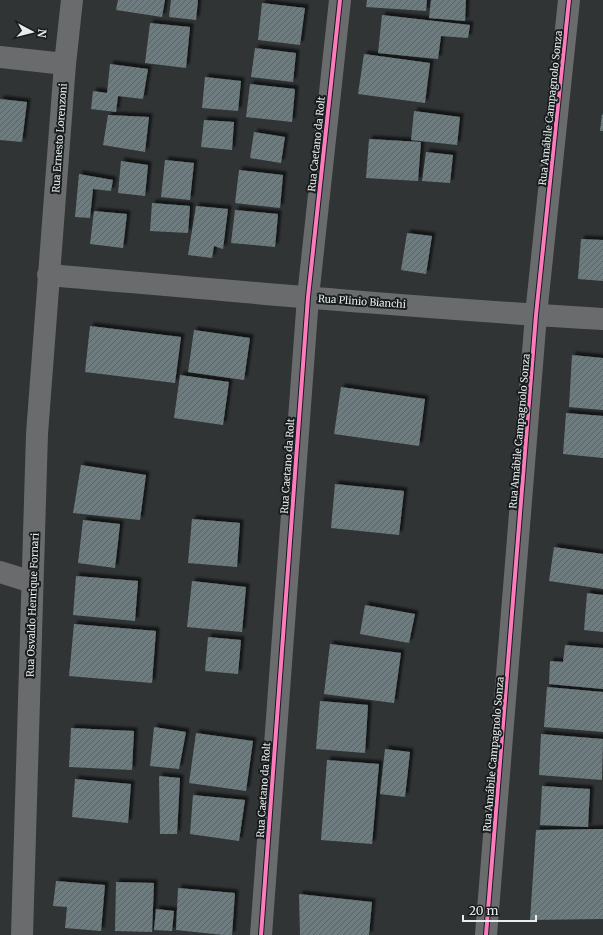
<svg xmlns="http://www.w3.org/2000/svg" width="603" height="935" font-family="Merriweather,serif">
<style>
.building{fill:url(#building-hatch);filter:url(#shadow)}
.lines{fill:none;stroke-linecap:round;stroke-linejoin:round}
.minor{stroke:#6a6b6c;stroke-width:22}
.cycleway-casing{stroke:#181c1d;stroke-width:6}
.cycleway{stroke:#fd7abc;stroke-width:4}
.labels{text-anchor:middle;stroke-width:4;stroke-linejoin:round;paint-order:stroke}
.street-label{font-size:10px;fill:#e7ecee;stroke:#181c1d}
</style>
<defs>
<pattern id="building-hatch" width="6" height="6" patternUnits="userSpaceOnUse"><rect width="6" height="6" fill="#6e7c7f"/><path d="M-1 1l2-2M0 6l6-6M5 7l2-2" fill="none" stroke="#5c6466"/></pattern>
<filter id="shadow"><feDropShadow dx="3.5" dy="-3.5" stdDeviation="1" flood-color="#0009"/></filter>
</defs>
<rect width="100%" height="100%" fill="#303435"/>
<path class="building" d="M 118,0 L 165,0 L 162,17 L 116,10 Z
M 171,0 L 198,0 L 196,20 L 169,17 Z
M 367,0 L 427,0 L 426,11 L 366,7 Z
M 431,0 L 466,0 L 465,21 L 429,18 Z
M 262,3 L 305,8 L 300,45 L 258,40 Z
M 382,15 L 470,25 L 468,38 L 441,36 L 438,59 L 378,53 Z
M 150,23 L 190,27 L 186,68 L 145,63 Z
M 255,48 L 296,53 L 293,82 L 251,77 Z
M 364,54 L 430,63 L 425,103 L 358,94 Z
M 110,64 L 148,69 L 143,99 L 118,96 L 116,112 L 91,109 L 93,91 L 107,93 Z
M 205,77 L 241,81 L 238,111 L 202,108 Z
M 250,84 L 295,89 L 292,122 L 246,117 Z
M 0,99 L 27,102 L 22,142 L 0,140 Z
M 414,111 L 460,117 L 457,145 L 411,140 Z
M 602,114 L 603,115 L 603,131 L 600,131 Z
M 108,115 L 149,117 L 145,152 L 103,145 Z
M 204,120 L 234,122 L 232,150 L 201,147 Z
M 254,132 L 285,137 L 281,163 L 250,158 Z
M 369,139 L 421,142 L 418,181 L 366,178 Z
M 426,152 L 453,155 L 450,183 L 422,181 Z
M 165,160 L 194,163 L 190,200 L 161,197 Z
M 121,161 L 148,165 L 145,196 L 118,193 Z
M 239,170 L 283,175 L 280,208 L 235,203 Z
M 79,174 L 113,180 L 111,191 L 93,189 L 90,218 L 75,217 Z
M 152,203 L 190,206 L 188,233 L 150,231 Z
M 196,206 L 228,209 L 223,249 L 214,246 L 212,258 L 188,255 Z
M 235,210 L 278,214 L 275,247 L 231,243 Z
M 94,211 L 127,214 L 123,248 L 90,244 Z
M 407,233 L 432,236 L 426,274 L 401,270 Z
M 581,239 L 603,240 L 603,281 L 578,279 Z
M 90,326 L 181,337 L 175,383 L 85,372 Z
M 194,330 L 250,338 L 244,380 L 188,372 Z
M 572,355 L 603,358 L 603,410 L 569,407 Z
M 180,375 L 229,382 L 223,425 L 174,418 Z
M 341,387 L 425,399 L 419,446 L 334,434 Z
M 566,413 L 603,416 L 603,458 L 563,454 Z
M 81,465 L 146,475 L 140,520 L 73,513 Z
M 335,484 L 404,491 L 399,535 L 331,528 Z
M 192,519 L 240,523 L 237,567 L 188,563 Z
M 83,520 L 120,524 L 115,568 L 78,563 Z
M 554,547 L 603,554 L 603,589 L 549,581 Z
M 76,576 L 138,581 L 135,621 L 73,615 Z
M 192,581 L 246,587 L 242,632 L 187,627 Z
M 587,593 L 603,595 L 603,632 L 584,630 Z
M 365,605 L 415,614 L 409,643 L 360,634 Z
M 74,624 L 156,631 L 152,683 L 69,676 Z
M 208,637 L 241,640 L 238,674 L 205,671 Z
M 330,644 L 401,653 L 394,703 L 324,694 Z
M 565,645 L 603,648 L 603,689 L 549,684 L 550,661 L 563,662 Z
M 547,687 L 603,692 L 603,732 L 544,727 Z
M 320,701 L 368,705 L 365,753 L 316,749 Z
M 154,727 L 186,732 L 179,769 L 150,766 Z
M 71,728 L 134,731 L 132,770 L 69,767 Z
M 196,733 L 253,741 L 246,791 L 189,783 Z
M 541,734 L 603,739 L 602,780 L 539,775 Z
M 385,749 L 410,752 L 405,797 L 380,794 Z
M 327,760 L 379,764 L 372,844 L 321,840 Z
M 159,776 L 180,778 L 177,834 L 160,834 Z
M 75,779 L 131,784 L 128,823 L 72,817 Z
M 542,786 L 590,789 L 588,827 L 540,825 Z
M 193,795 L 245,800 L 239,841 L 190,834 Z
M 603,829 L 603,919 L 530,920 L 536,830 Z
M 56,881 L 105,885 L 101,931 L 65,928 L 67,907 L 53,906 Z
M 116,882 L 154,883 L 152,932 L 115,931 Z
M 178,888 L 235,893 L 232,935 L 223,935 L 176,930 Z
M 299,894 L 372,902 L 369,935 L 300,935 Z
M 156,909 L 174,911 L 172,931 L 154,930 Z"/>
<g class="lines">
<path class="minor" d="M 0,57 L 65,64
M 48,275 C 233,291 418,308 603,319
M 0,572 L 32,582
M 22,935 L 37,434 L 65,64 L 72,0
M 261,935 L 308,297 L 340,0
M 486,935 L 536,315 L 569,0"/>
<defs>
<path id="cycleway" d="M 261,935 L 308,297 L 340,0
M 486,935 L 536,315 L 569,0"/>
</defs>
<use href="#cycleway" class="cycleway-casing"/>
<use href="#cycleway" class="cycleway"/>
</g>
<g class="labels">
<g class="street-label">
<text transform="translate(550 108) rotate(-84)" y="4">Rua Amábile Campagnolo Sonza</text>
<text transform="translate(59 138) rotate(-86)" y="4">Rua Ernesto Lorenzoni</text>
<text transform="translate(316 144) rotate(-84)" y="4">Rua Caetano da Rolt</text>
<text transform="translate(362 301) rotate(4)" y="4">Rua Plinio Bianchi</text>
<text transform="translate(519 431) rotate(-85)" y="4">Rua Amábile Campagnolo Sonza</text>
<text transform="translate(287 466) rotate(-86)" y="4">Rua Caetano da Rolt</text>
<text transform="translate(32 605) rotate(-88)" y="4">Rua Osvaldo Henrique Fornari</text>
<text transform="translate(493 754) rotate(-85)" y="4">Rua Amábile Campagnolo Sonza</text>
<text transform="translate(263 790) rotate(-86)" y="4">Rua Caetano da Rolt</text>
</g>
</g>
<g transform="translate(32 32) rotate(97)" stroke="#181c1d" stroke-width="3" paint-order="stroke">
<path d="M0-3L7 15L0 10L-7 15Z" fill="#e7ecee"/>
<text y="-6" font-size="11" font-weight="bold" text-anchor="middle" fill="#e7ecee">N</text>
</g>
<path d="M463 915v6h73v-6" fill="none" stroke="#e7ecee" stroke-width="2"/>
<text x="469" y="915" font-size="12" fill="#e7ecee" stroke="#181c1d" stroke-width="3" paint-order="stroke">20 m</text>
</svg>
